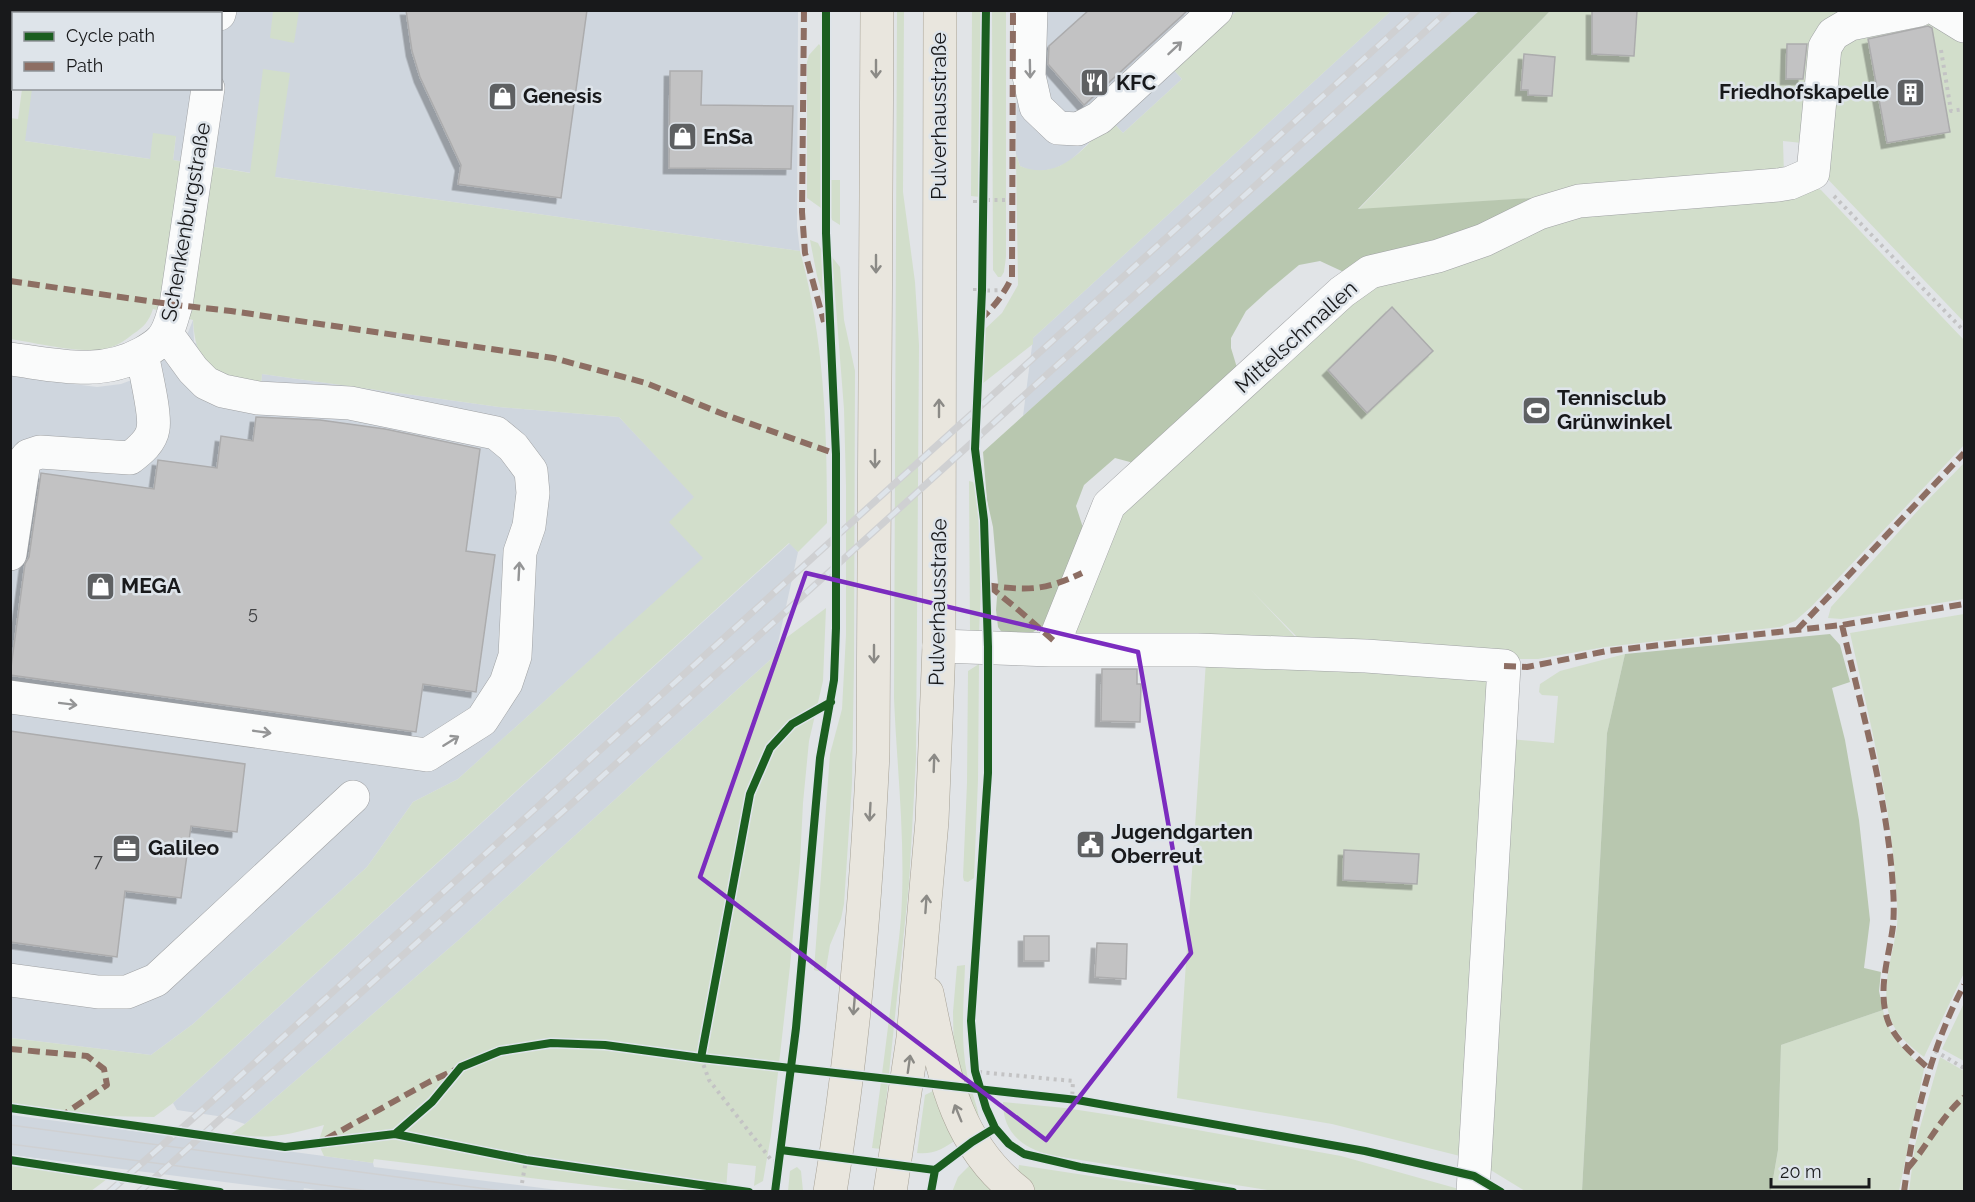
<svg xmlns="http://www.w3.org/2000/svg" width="1975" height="1202" font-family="Raleway,sans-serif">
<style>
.built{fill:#cfd6de}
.green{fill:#d2decb}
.forest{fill:#b8c7af}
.building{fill:#c2c2c3;stroke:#acacad;stroke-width:1.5;filter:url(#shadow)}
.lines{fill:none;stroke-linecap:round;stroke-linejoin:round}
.minor-casing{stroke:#9fa1a3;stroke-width:34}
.major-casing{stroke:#a6a195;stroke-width:34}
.path{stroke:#c3c3c4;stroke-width:4;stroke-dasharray:3 4.5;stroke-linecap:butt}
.minor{stroke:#fafbfb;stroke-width:33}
.major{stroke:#e9e6de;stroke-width:33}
.tram{stroke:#cfd0d2;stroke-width:1.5}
.rail-casing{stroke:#cfd0d2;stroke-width:7}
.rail{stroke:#dee4ea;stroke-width:4.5;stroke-dasharray:14;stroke-linecap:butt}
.quiet{stroke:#8d6e63;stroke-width:6;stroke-dasharray:12 6;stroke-linecap:butt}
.cycleway-casing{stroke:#dee4ea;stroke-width:11}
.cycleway{stroke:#1b5e20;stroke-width:8}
.oneway{stroke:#949596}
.oneway2{stroke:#8b8a86}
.marked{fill:none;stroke:#7b2cbf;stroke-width:4.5;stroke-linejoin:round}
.labels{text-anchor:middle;stroke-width:5;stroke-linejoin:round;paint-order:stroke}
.number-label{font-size:18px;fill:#424345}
.poi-label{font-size:21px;font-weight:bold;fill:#18191b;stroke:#dee4ea;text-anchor:start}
.street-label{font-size:21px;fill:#18191b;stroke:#dee4ea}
</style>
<defs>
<filter id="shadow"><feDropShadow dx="-5.5" dy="5.5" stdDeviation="0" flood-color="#0004"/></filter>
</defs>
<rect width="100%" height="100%" fill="#e1e4e7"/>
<path class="built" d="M 33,11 L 798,11 L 797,227 L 800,251 L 275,177 L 173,160 L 176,136 L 150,159 L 25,141 L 22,89 L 220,88 L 220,14 L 32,13 Z
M 1018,11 L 1237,11 L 1172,68 L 1182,79 L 1123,133 L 1109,118 L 1096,136 L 1069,162 L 1053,169 L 1040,171 L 1029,170 L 1020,166 L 1016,154 Z
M 1391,11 L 1479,11 L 1159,293 L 1023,416 L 1033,338 Z
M 193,320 L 194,342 L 261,384 L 262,374 L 499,407 L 619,417 L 695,497 L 704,558 L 458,779 L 413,802 L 367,867 L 193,1024 L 151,1055 L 11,1038 L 11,376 L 97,387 L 121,384 L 137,378 L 169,356 L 187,335 Z
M 790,543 L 798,552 L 776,652 L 770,660 L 461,938 L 245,1124 L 224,1117 L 177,1110 L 173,1103 Z
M 11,1115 L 324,1156 L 373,1163 L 374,1167 L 566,1191 L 328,1192 L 304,1188 L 303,1191 L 296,1191 L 11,1155 Z"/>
<path class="green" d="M 904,10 L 903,192 L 915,282 L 919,345 L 916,759 L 909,884 L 881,1149 L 872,1148 C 879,1099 885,1051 891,1003 C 894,974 899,945 901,917 C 906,844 897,770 894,698 L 897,11 Z
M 273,11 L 299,11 L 294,43 L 270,38 Z
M 972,11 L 981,11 L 980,197 L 971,196 Z
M 992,11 L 1006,11 L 1006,257 L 1004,272 L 1001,277 L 998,277 L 993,270 Z
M 1237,11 L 1391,11 L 1033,338 L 1033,344 L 982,384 L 985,329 L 1002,313 L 1018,285 L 1016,154 L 1020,166 C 1059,183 1089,146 1109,118 L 1123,133 L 1182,79 L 1172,68 Z
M 1550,11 L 1964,11 L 1964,322 L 1820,171 L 1821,145 L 1783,141 L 1784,176 L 1546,197 L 1358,210 Z
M 819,44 L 821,47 L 821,208 L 807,198 L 807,62 L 809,55 Z
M 263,69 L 290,73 L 275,177 L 800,251 C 825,342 827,430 827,523 L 798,552 L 789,543 L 173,1103 L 154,1117 L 104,1116 L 11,1103 L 11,1038 L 151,1055 L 193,1024 L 367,867 L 413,802 L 458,779 L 703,558 L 669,522 L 694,497 L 619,417 L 499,407 L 262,374 L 261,385 C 216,376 196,371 193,320 L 153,309 C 149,321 144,327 133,334 C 126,340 118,345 109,348 C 84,355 37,343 11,339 L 10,118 L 18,119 L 22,89 L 32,89 L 25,141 L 150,159 L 153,133 L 176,136 L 173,160 L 250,173 Z
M 831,180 L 840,180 L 840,225 L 832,220 L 830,215 Z
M 1814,187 L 1821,190 L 1964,340 L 1964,445 L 1811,607 L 1795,621 L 1780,627 L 1605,647 L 1538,659 L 1521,659 L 1303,643 L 1249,588 L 1302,644 L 1075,637 L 1072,611 L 1110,520 L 1346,295 L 1564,214 Z
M 810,240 L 818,243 L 821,249 L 823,295 L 817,276 Z
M 832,257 L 840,267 L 844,320 L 855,371 L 854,663 L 852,783 L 844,904 L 841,919 L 830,945 L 826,969 L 822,972 L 814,970 L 830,754 L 842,709 L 846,635 L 846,486 L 844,409 Z
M 1964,463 L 1964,599 L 1841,619 L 1828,618 L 1831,607 L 1921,507 Z
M 969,481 L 973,482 C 987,518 980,597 979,637 L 970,631 Z
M 826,608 L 823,681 L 809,741 L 803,803 L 800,862 L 790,966 L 771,1135 L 763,1181 L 754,1186 L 756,1166 L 728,1163 L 726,1191 L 637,1191 L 374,1159 L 373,1163 L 324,1156 L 318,1143 L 324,1125 C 287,1135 270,1140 231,1134 L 245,1124 L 461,938 L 770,660 L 776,652 L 778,644 Z
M 1964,614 L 1964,973 L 1924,1057 C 1911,1047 1897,1036 1891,1020 C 1879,990 1893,956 1897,926 C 1898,914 1897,901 1896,889 C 1891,803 1869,717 1850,633 Z
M 1625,654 L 1607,733 L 1582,1191 L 1525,1191 L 1489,1169 L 1510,739 L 1554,743 L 1558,696 L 1542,695 L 1539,692 L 1540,684 L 1560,671 Z
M 1206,661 L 1489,671 L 1460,1156 L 1332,1124 L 1177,1098 Z
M 979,664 L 978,780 L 974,878 L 968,882 L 964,881 L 963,877 L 967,783 L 968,671 Z
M 965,965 C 964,1001 960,1039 967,1074 C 970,1090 978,1104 979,1120 L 954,1064 L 953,1012 L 957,966 Z
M 1964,1003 L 1964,1061 L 1942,1049 Z
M 1883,1010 C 1888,1036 1906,1052 1924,1069 L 1899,1191 L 1771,1192 L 1778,1150 L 1781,1045 Z
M 1940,1057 L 1964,1071 L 1964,1191 L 1909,1191 L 1915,1145 Z
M 935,1090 L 957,1139 C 945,1148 933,1155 917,1153 L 925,1095 Z
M 1003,1102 L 1065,1108 L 1131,1118 L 1341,1156 L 1466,1191 L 1274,1191 L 1049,1155 C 1022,1147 1003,1133 1003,1102 Z
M 973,1162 L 1000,1192 L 952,1192 L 958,1177 Z
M 1019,1165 L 1189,1191 L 1035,1191 L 1017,1178 Z
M 11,1166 L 97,1177 L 107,1179 L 91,1191 L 11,1191 Z
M 797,1167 L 801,1171 L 803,1191 L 788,1191 L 790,1171 Z"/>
<path class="forest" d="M 1479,11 L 1550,11 L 1358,209 L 1546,197 L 1527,207 L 1348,274 L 1320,261 L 1299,265 L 1269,290 L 1246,311 L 1231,338 L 1231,348 L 1238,371 L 1141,465 L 1115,458 L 1084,485 L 1076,506 L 1086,537 L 1053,620 L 1033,632 L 1011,637 L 1003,634 L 998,627 L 996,610 L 998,584 L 993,527 L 987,500 L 983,452 L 1159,293 Z
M 1830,634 L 1840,645 L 1850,682 L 1832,688 L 1845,740 L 1859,820 L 1870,920 L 1864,968 L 1881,972 L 1879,991 L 1883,1010 L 1781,1045 L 1778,1150 L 1771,1191 L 1582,1191 L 1607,733 L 1625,654 Z"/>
<path class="building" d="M 406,10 L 587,10 L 561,198 L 458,184 L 461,165 L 420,77 L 412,51 Z
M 1089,10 L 1188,10 L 1084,105 L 1048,64 L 1049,46 Z
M 1592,10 L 1637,11 L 1634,56 L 1592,54 Z
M 1928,26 L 1932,28 L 1950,132 L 1887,143 L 1868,39 Z
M 1787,44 L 1807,44 L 1803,79 L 1786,79 Z
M 1524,54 L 1555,57 L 1552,96 L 1528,95 L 1528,90 L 1521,90 Z
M 670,71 L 702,71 L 701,105 L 793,106 L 791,169 L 669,168 Z
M 1392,307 L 1433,351 L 1367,413 L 1328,370 Z
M 256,417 L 320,420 L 385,429 L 480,449 L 466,551 L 495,555 L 476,692 L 423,684 L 416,732 L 10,675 L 25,564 L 29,557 L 41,473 L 154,489 L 158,460 L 217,468 L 221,436 L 253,441 Z
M 1102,669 L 1137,669 L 1137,684 L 1141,684 L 1140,722 L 1101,721 Z
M 10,731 L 245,764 L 237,832 L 191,826 L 181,898 L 125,891 L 117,957 L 10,942 Z
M 1344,850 L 1419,854 L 1417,884 L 1343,880 Z
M 1024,936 L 1049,936 L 1049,961 L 1024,961 Z
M 1097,943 L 1127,944 L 1126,979 L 1095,977 Z"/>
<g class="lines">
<defs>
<path id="minor" d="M 1031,10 L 1029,76 L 1036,107 L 1058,128 L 1078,129 L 1099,118 L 1216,10
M 1938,10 L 1964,26
M 219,14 L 220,10
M 10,359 C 57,365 100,377 143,353 C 150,349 157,345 162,339 C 170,330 172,317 176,305 L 208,88
M 10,554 L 24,461 L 28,456 L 40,452 L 130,458 C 139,451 151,442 153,429 C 156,415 145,370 142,354
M 939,646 L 1051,650 L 1197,650 L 1366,656 L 1504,666 L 1473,1192
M 1051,650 L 1109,505 L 1342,292 L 1370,272 L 1438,256 L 1484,240 L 1539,213 L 1579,201 L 1778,185 L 1790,183 L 1813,173 L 1825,47 L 1833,34 L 1850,24 L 1919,10
M 10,697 L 427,755 L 482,720 L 506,683 L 515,656 L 520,552 L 529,526 L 533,493 L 531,471 L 513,447 L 496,433 L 350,403 L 258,398 L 223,391 L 206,383 L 193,370 L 166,333
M 10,980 L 98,992 L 127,992 L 156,980 L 353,797"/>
<path id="major" d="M 927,993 C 943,1069 953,1142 1018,1192
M 830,1192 C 854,1047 866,900 873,753 L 877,10
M 890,1192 L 913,1038 L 932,821 L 939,646 L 940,10"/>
</defs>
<use href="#minor" class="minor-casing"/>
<use href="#major" class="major-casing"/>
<path class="path" d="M 1941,50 L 1951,111 L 1964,109
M 1834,196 L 1964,331
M 975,203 L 975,200 L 1011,200
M 975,288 L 975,291 L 1006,290
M 1935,1051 L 1964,1068
M 701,1058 L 709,1080 L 772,1161 L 779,1161
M 979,1072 L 1073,1081 L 1072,1100
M 522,1183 L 526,1160"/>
<use href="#minor" class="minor"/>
<use href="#major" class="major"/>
<path class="tram" d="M 10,1125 L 509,1192
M 10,1144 L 376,1192"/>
<defs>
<path id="rail" d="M 109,1192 L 199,1113 L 1418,10
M 139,1192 L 784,613 L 1449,10"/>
</defs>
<use href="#rail" class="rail-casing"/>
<use href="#rail" class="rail"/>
<path class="quiet" d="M 804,10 L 802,212 L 805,253 L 824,322
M 10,281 L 176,305 L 231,311 L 553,358 L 646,383 L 723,414 L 836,454
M 980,320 C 994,307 1004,294 1012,277 L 1013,10
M 986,585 C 1027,591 1044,591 1082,573
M 989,586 L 1015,607 L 1054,641
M 1842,625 C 1862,712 1888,800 1893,889 C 1894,901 1894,914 1893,926 C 1889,957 1877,990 1888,1021 C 1895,1040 1914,1055 1929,1069
M 1797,630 L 1964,453
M 1504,666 L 1527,667 L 1607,651 L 1842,625 L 1964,604
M 10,1049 L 87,1056 L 104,1069 L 107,1085 L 63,1115
M 326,1139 L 429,1082 L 455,1070
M 1908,1168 C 1928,1145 1941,1117 1964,1097
M 1904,1192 C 1913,1122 1931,1047 1964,985"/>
<defs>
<path id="cycleway" d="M 986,10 L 982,290 L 975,449 L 984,520 L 988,647 L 988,773 L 971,1021 L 975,1071 L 986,1108 L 995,1128 L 1009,1144 L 1024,1154 L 1080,1167 L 1233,1192
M 701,1058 L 750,794 L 770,748 L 792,724 L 831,702
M 10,1108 L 285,1147 L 395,1134 L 526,1160 L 749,1192
M 395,1134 L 432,1102 L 461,1067 L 500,1051 L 551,1043 L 605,1045 L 701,1058 L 1077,1100 L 1365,1151 L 1474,1176 L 1501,1192
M 781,1150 L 935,1170
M 10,1160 L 220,1192
M 775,1192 L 796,1028 L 820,758 L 834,680 L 836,628 L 836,454 L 826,233 L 826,10
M 931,1192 L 935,1170 L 972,1142 L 995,1128"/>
</defs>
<use href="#cycleway" class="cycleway-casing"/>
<use href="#cycleway" class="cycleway"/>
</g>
<defs><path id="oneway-shaft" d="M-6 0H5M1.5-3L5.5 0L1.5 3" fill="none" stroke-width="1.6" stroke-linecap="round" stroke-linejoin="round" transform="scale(1.5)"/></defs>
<g class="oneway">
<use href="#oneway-shaft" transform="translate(1175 48) rotate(-43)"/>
<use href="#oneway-shaft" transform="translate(1030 69) rotate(89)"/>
<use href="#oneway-shaft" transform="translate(519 571) rotate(-87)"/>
<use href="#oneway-shaft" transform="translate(68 704) rotate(7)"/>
<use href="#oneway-shaft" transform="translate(262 732) rotate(8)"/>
<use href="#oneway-shaft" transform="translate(451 741) rotate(-32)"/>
</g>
<g class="oneway2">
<use href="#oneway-shaft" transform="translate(876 69) rotate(90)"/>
<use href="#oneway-shaft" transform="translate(876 264) rotate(90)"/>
<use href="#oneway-shaft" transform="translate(939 408) rotate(-90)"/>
<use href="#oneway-shaft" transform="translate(875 459) rotate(90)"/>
<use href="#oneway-shaft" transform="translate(874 654) rotate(90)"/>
<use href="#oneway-shaft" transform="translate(934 763) rotate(-88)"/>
<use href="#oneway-shaft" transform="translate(870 812) rotate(93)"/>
<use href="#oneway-shaft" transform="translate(926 904) rotate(-86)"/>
<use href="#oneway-shaft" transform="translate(854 1006) rotate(95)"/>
<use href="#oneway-shaft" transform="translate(909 1064) rotate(-82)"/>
<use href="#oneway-shaft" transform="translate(958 1113) rotate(-112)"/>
</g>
<path class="marked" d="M 806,573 L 1138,652 L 1191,953 L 1046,1140 L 700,877 Z"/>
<defs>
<symbol id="restaurant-square" viewBox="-11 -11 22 22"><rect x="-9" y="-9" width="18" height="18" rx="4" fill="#5e6062" stroke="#dee4ea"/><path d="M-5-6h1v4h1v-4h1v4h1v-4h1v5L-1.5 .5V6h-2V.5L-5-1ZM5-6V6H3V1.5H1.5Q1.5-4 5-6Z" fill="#fff"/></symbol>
<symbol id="building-square" viewBox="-11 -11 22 22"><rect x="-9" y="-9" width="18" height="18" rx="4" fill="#5e6062" stroke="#dee4ea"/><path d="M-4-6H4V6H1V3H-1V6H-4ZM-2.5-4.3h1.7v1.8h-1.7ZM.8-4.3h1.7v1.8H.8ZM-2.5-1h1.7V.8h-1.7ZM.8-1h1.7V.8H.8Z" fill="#fff"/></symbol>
<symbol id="shop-square" viewBox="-11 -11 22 22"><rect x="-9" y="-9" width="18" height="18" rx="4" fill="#5e6062" stroke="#dee4ea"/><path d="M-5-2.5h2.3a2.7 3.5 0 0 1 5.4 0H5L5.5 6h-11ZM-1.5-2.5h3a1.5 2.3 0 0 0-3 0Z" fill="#fff"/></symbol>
<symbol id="stadium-square" viewBox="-11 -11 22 22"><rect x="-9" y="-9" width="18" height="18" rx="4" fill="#5e6062" stroke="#dee4ea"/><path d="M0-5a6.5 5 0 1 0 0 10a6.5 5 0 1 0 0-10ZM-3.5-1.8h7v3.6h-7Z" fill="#fff"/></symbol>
<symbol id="civic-square" viewBox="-11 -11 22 22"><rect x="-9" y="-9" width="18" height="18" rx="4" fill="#5e6062" stroke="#dee4ea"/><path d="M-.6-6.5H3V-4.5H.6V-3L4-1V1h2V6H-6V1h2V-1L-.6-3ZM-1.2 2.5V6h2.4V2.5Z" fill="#fff"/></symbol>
<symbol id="office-square" viewBox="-11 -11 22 22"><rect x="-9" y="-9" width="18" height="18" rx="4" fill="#5e6062" stroke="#dee4ea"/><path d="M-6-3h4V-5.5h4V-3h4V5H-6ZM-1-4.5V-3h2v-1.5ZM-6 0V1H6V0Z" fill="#fff"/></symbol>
</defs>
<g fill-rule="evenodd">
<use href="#restaurant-square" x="1078" y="66" width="33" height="33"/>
<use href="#building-square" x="1894" y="76" width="33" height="33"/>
<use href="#shop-square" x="486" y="80" width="33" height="33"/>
<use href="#shop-square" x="666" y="120" width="33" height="33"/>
<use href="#stadium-square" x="1520" y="394" width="33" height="33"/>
<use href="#shop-square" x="84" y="570" width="33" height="33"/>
<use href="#civic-square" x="1074" y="828" width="33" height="33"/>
<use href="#office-square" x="110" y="832" width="33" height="33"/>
</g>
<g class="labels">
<g class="number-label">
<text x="253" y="619">5</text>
<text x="98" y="867">7</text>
</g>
<g class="poi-label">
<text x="1116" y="90">KFC</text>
<text x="1889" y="99" text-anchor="end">Friedhofskapelle</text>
<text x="523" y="103">Genesis</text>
<text x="703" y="144">EnSa</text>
<text x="1557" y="405">Tennisclub<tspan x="1557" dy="24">Grünwinkel</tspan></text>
<text x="121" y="593">MEGA</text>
<text x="1111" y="839">Jugendgarten<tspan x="1111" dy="24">Oberreut</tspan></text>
<text x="148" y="855">Galileo</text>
</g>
<g class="street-label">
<text transform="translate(939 116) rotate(-90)" y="7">Pulverhausstraße</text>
<text transform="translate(186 222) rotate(-80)" y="7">Schenkenburgstraße</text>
<text transform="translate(1296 337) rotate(-42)" y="7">Mittelschmallen</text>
<text transform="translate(938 602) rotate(-89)" y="7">Pulverhausstraße</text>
</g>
</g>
<rect width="1975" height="1202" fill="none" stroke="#18191b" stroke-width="24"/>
<rect x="12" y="12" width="210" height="78" fill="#dee4ea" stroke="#8f9397" stroke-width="1.5"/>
<rect x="24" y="32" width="30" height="9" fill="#1b5e20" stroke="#8f9397" stroke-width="1.5"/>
<text x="66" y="42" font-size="18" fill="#18191b">Cycle path</text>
<rect x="24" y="62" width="30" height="9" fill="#8d6e63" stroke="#8f9397" stroke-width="1.5"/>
<text x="66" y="72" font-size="18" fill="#18191b">Path</text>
<path d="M1771 1178v9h98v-9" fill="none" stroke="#18191b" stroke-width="3"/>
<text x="1780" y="1178" font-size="18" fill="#18191b" stroke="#dee4ea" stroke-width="4.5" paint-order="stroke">20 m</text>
</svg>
